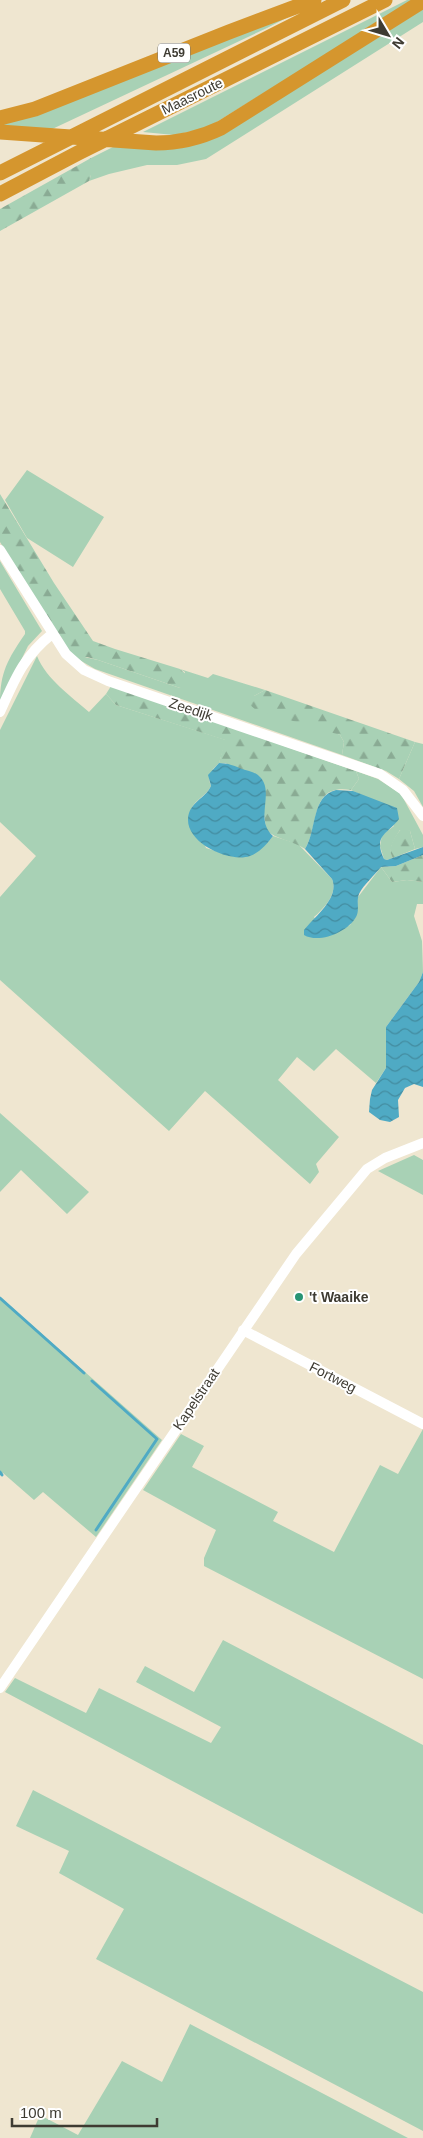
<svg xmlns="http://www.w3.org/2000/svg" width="423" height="2138" font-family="Arial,sans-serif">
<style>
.green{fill:#a8d1b5}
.forest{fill:url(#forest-firs)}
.water{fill:url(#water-waves)}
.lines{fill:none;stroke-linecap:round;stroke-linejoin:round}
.stream{stroke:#4faac4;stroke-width:3}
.minor{stroke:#fff;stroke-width:10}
.highway{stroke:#d5962e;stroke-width:15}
.poi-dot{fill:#289474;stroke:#fff;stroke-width:2}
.labels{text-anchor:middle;stroke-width:4;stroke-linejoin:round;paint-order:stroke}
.shield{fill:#fff;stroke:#787670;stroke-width:1}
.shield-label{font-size:12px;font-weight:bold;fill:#3e3b32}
.street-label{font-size:14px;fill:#3e3b32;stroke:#fff}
.poi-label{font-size:14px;font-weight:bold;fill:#3e3b32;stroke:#fff;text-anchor:start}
</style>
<defs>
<pattern id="forest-firs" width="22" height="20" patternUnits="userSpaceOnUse" patternTransform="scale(1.25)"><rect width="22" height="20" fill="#a8d1b5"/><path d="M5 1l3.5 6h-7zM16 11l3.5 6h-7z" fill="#8aab94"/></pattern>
<pattern id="water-waves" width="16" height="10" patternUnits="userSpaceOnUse" patternTransform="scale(1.25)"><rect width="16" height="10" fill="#4faac4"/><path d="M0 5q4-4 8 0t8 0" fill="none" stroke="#438ca0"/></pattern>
</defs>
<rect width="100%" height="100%" fill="#efe6d0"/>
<path class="green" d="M 407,0 L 415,0 L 207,128 L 174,135 L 143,132 Z
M 319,1 L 267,28 L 48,131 L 0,129 L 0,121 Z
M 423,8 L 423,22 L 206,159 L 177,165 L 147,165 L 109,174 L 89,181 L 91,175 L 91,158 L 121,143 L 189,145 Z
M 27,470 L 104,517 L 73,567 L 27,538 L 5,500 Z
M 0,561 L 42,631 L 28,646 L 0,703 C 0,672 8,659 25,634 L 25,631 L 0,589 Z
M 37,656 C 47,680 71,696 89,712 L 106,694 L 116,705 L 226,740 L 219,763 L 213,769 L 209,780 L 211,786 C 206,796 196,799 191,809 L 206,848 L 228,855 L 268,842 L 273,836 L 298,844 L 332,879 C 338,894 324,908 314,917 L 325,936 L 350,925 L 356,916 L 358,897 L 381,867 L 392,882 L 407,880 L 423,882 L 423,904 L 417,904 L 414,916 L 422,941 L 423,972 L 419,982 L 386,1027 L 386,1068 L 376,1083 L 336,1049 L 314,1071 L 297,1057 L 278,1080 L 339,1137 L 316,1164 L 319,1172 L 310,1184 L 205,1091 L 169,1131 L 0,980 L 0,897 L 36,856 L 0,822 L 0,730 Z
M 80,656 L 98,660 L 180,688 L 185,672 L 180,669 L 208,678 L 213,674 L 265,690 L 254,696 L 340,735 L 344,742 L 342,755 L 95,669 L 76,658 Z
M 415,742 L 423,744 L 423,807 L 414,791 L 399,779 Z
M 356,771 L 378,779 L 401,794 L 423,835 L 423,847 L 415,849 L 410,831 L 400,830 C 395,838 387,849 393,858 L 387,860 L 384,859 L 380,846 L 382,835 L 394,826 L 367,798 L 351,790 L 359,779 Z
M 0,1113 L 89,1192 L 67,1214 L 21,1170 L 0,1192 Z
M 414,1155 L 423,1160 L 423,1195 L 378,1171 Z
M 0,1297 L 162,1440 L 96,1537 L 43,1492 L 34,1500 L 3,1473 L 0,1475 Z
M 423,1429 L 423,1679 L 204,1566 L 204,1558 L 216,1530 L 143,1490 L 181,1434 L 204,1446 L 192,1467 L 278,1512 L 273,1521 L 334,1552 L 380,1465 L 398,1474 Z
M 223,1640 L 423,1745 L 423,1914 L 5,1692 L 15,1678 L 86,1713 L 99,1688 L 211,1743 L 221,1727 L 136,1682 L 145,1666 L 194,1692 Z
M 33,1790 L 423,1992 L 423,2131 L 96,1959 L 124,1909 L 59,1873 L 69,1851 L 16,1826 Z
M 190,2024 L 408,2138 L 30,2138 L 40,2115 L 78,2135 L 122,2061 L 162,2082 Z"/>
<path class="forest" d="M 91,158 L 91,175 L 89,181 L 0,231 L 0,209 Z
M 0,494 L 54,583 L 93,641 L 115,649 L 180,669 L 188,676 L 188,682 L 184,687 L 180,688 L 98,660 L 87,657 L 76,658 L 62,643 L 0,542 Z
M 111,686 L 356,771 L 359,779 L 351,790 C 309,783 320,825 305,849 C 292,840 277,840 266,830 L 264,812 L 226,763 L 219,763 L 225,740 L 116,705 L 106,694 Z
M 265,690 L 415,742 L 399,779 L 386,771 L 342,755 L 344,742 L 340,735 L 256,710 L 249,704 L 254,696 Z
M 403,827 L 410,831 L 415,849 L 393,858 C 386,848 396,834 403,827 Z
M 423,855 L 423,882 L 407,880 L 392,882 L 381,867 L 396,866 Z"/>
<path class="water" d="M 219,763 C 228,763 235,766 242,769 C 248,771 256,772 260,777 C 275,792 254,820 273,836 C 267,844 259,853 250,856 C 230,863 187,844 188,819 C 189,802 205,799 211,786 L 208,775 Z
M 336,790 L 353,791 L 397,808 L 399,819 C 387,835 373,835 384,859 L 387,860 L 423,847 L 423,855 L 396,866 L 381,867 C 374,876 364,884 359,894 C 356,902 360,910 356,917 C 348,932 319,944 304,935 L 304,930 C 314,917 340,898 332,879 L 305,849 C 317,830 311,796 336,790 Z
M 423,972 L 423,1087 L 414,1084 L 405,1088 L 398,1100 L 399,1117 L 390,1122 L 380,1120 L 369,1112 L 370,1099 L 372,1090 L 386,1068 L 386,1027 L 419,982 Z"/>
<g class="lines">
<path class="stream" d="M 0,1298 L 84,1373
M 92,1381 L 157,1439 L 96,1530
M 0,1472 L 2,1475"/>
<path class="minor" d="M 0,550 L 66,654 L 84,670 L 108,681 L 380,774 L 403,790 L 423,816
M 0,712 C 15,679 23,657 52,634
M 243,1330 L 423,1424
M 0,1688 L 296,1254 L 367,1169 L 385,1158 L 423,1143"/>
<path class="highway" d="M 0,118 L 35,109 L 229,32 L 314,0
M 0,132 L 156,143 C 180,143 200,138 221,128 L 423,1
M 0,173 L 343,0
M 0,194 L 78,153 L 385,0"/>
</g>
<circle class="poi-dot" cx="299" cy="1297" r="5"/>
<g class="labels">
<rect class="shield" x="158" y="43.5" width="32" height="19" rx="4"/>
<g class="shield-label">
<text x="174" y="57">A59</text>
</g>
<g class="street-label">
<text transform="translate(192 96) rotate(-26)" y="5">Maasroute</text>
<text transform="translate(191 709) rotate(18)" y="5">Zeedijk</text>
<text transform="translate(333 1377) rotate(27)" y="5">Fortweg</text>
<text transform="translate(196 1399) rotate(-56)" y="5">Kapelstraat</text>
</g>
<g class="poi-label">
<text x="309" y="1302">'t Waaike</text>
</g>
</g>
<g transform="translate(388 35) rotate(128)" stroke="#ffffff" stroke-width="4" paint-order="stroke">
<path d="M0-4L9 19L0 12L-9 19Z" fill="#3e3b32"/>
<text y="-8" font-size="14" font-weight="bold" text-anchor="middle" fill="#3e3b32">N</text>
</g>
<path d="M12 2118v8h145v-8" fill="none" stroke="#3e3b32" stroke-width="2.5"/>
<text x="20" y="2118" font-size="15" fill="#3e3b32" stroke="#ffffff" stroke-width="4" paint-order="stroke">100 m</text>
</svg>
